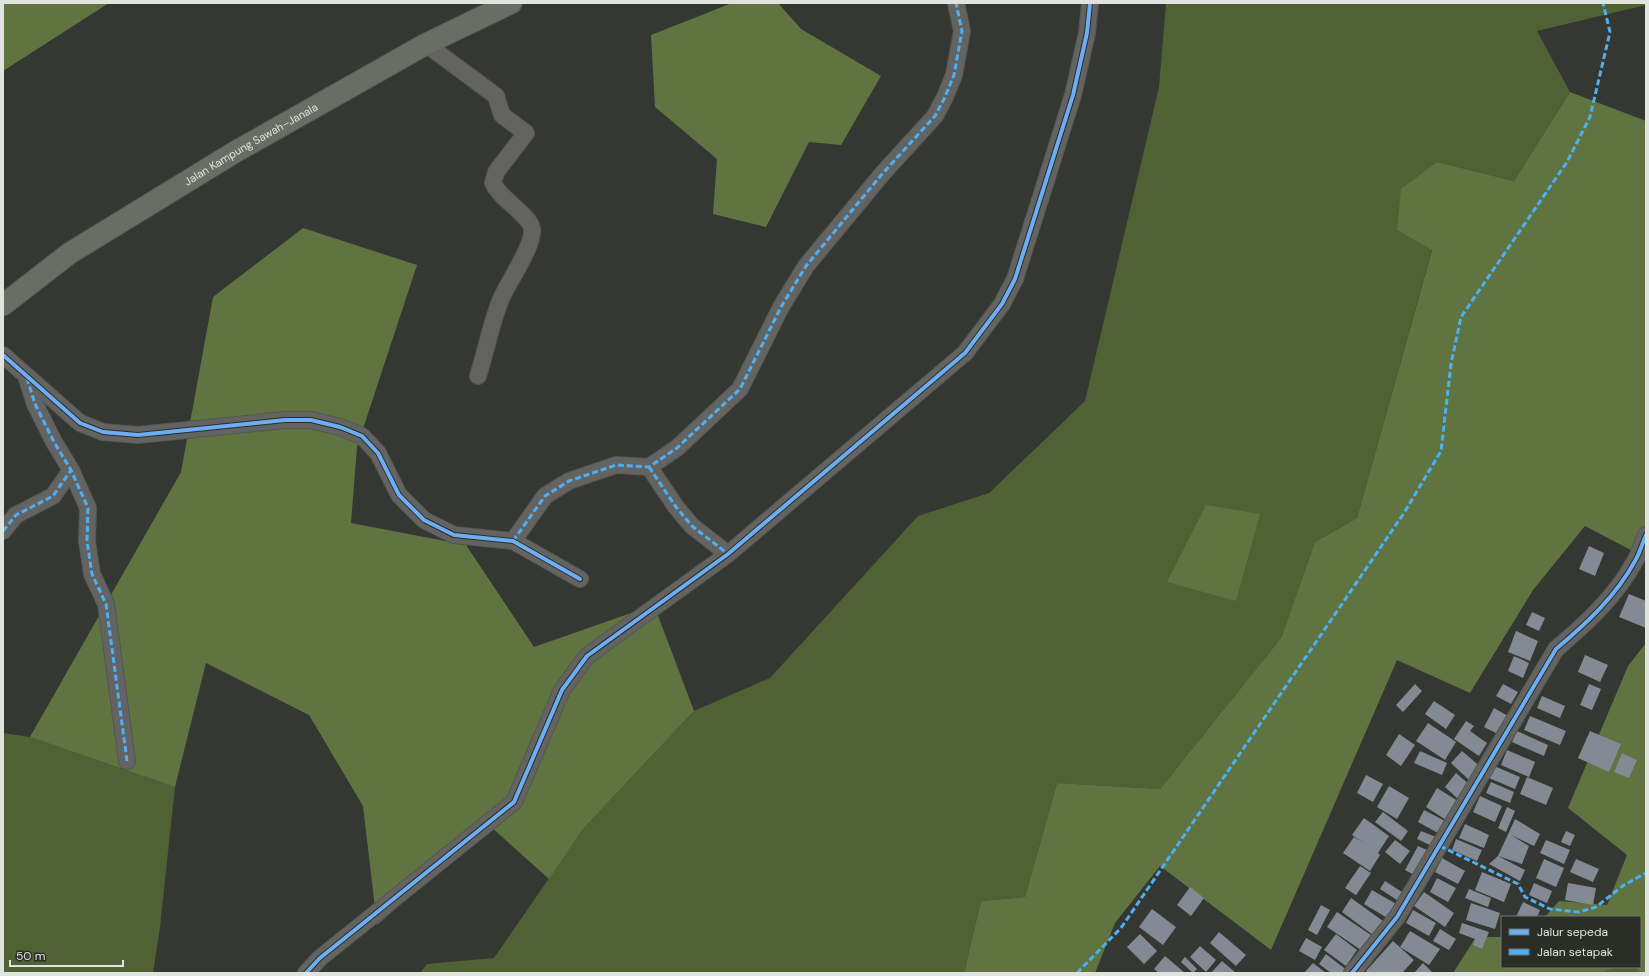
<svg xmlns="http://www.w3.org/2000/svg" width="1649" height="976" font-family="'DM Sans',sans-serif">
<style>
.green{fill:#506134}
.forest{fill:#5f7441}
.building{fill:#838a93}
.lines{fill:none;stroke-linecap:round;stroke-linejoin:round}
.minor-casing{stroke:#545652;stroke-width:18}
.major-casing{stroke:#545652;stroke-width:23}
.minor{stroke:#636461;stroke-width:16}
.major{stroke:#696d63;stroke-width:21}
.quiet{stroke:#4cb0f7;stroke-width:3;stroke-dasharray:6 3;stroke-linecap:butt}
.cycleway-casing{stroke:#2b2e27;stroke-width:6}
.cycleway{stroke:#6dadf4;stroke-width:4}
.labels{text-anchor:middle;stroke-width:4;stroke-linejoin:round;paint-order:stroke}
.street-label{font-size:11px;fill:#e0e3de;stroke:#2b2e27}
</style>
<rect width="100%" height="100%" fill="#353733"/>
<path class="green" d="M 1166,3 L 1646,3 L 1646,5 L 1537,31 L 1570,92 L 1514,181 L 1437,162 L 1397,230 L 1432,249 L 1357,518 L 1315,542 L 1281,638 L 1160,789 L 1057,783 L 1025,897 L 981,901 L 964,973 L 420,973 L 427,964 L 494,958 L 583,829 L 694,711 L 770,678 L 918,516 L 989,493 L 1085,401 L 1159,87 Z
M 3,733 L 30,737 L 175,787 L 160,927 L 153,973 L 3,973 Z
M 1616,967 L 1633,967 L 1639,971 L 1639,973 L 1602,973 Z"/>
<path class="forest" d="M 3,3 L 109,3 L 3,71 Z
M 732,3 L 778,3 L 801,29 L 881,76 L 841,145 L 809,142 L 766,227 L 713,214 L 717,159 L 655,107 L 651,35 Z
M 1570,92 L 1646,121 L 1646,558 L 1585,526 L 1533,590 L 1470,693 L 1397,660 L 1271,950 L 1160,866 L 1115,923 L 1095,973 L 964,973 L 981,901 L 1025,897 L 1057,783 L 1160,789 L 1281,638 L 1315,542 L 1357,518 L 1432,250 L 1397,230 L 1401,189 L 1437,162 L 1514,181 Z
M 303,228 L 417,265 L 357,447 L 351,523 L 466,545 L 534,647 L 654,605 L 694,711 L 583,829 L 549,879 L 490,826 L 377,925 L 363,806 L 309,715 L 206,663 L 175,787 L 30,737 L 181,472 L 213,297 Z
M 1206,505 L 1260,514 L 1236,601 L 1167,582 Z
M 1646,643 L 1646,973 L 1639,973 L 1639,971 L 1633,967 L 1640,967 L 1640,917 L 1545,917 L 1559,901 L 1607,905 L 1627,855 L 1568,808 L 1628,666 Z
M 1476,937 L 1502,937 L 1502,967 L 1616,967 L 1602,973 L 1453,973 Z"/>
<path class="building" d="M 1589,546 L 1604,553 L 1595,576 L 1579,569 Z
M 1629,594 L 1646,601 L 1646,628 L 1619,617 Z
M 1532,612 L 1545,618 L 1539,631 L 1526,625 Z
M 1516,631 L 1538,641 L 1530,661 L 1508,652 Z
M 1585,655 L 1608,665 L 1600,682 L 1578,672 Z
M 1514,656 L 1529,663 L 1523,678 L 1508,671 Z
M 1415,684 L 1422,691 L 1403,712 L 1396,705 Z
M 1503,684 L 1518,692 L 1511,704 L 1496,696 Z
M 1589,684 L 1601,689 L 1592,710 L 1580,705 Z
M 1542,696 L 1565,706 L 1560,718 L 1537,708 Z
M 1434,701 L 1455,715 L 1446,729 L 1425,714 Z
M 1494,708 L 1508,716 L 1498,734 L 1484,727 Z
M 1530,716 L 1566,731 L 1560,745 L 1524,730 Z
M 1466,721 L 1474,726 L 1470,731 L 1487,743 L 1479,756 L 1454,739 Z
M 1428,723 L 1456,742 L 1445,760 L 1416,741 Z
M 1517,731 L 1548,745 L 1544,756 L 1512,742 Z
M 1590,731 L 1621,744 L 1609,772 L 1578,758 Z
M 1399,734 L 1415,745 L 1401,766 L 1386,755 Z
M 1507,750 L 1535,762 L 1529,777 L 1501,765 Z
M 1420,751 L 1447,763 L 1442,775 L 1414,763 Z
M 1462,751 L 1482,768 L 1470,781 L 1451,763 Z
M 1622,753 L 1637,760 L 1629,778 L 1614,772 Z
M 1494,766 L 1520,777 L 1515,789 L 1489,778 Z
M 1456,773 L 1470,785 L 1458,799 L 1445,787 Z
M 1366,775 L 1383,784 L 1373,802 L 1357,793 Z
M 1527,777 L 1553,788 L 1546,805 L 1520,794 Z
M 1491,782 L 1514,792 L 1510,803 L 1486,793 Z
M 1389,786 L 1409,798 L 1397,819 L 1377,807 Z
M 1437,788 L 1461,803 L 1449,822 L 1426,807 Z
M 1480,796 L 1502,806 L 1495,822 L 1473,812 Z
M 1507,807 L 1515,811 L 1506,832 L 1498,828 Z
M 1424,810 L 1445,821 L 1438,833 L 1418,822 Z
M 1383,812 L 1408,831 L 1401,841 L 1375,822 Z
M 1364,818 L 1389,836 L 1378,853 L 1380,855 L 1370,871 L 1343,853 L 1354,837 L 1364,843 L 1352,835 Z
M 1515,819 L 1540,834 L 1534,846 L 1511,835 L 1529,846 L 1522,864 L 1498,856 Z
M 1465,824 L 1489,835 L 1484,848 L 1459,838 Z
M 1421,831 L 1436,837 L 1432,846 L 1417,839 Z
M 1566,831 L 1575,835 L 1570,846 L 1561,842 Z
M 1456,839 L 1482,850 L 1477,861 L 1452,850 Z
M 1395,840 L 1410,851 L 1400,864 L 1385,852 Z
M 1546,840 L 1570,850 L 1564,864 L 1540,853 Z
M 1418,846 L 1429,851 L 1416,876 L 1405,870 Z
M 1498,856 L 1525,870 L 1520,881 L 1489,864 Z
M 1442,858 L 1465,871 L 1458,884 L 1435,872 Z
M 1544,859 L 1564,868 L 1556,887 L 1536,878 Z
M 1576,859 L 1599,869 L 1593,882 L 1570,872 Z
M 1360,866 L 1371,873 L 1356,895 L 1345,888 Z
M 1482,872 L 1511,884 L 1504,902 L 1475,890 Z
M 1437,878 L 1456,888 L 1448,902 L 1430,892 Z
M 1385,881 L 1405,894 L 1400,902 L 1380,889 Z
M 1534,883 L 1552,891 L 1547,903 L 1529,895 Z
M 1568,883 L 1596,888 L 1593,905 L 1565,900 Z
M 1190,887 L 1204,898 L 1191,916 L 1177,905 Z
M 1469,889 L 1491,898 L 1488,907 L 1465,898 Z
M 1372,890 L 1398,905 L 1389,919 L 1364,904 Z
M 1424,892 L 1454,913 L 1445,927 L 1414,906 Z
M 1351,898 L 1383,921 L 1373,935 L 1342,912 Z
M 1523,902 L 1540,910 L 1537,917 L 1516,917 Z
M 1471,903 L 1500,913 L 1495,929 L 1466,920 Z
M 1321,905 L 1330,910 L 1317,935 L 1308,930 Z
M 1152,909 L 1176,927 L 1163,945 L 1139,927 Z
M 1413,910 L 1436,923 L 1429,936 L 1406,923 Z
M 1337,912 L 1371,935 L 1361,950 L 1327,927 Z
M 1462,923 L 1489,932 L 1482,949 L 1473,945 L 1475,939 L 1459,933 Z
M 1440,929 L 1456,939 L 1449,950 L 1433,941 Z
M 1410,931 L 1440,949 L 1429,965 L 1400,947 Z
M 1219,932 L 1246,955 L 1236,966 L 1210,943 Z
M 1140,934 L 1157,951 L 1144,964 L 1127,947 Z
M 1336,934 L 1357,950 L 1346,966 L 1324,950 Z
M 1306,938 L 1322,947 L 1315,960 L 1299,951 Z
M 1393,941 L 1414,960 L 1402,973 L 1368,973 L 1366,971 Z
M 1200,946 L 1216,960 L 1206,972 L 1190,957 Z
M 1326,954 L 1348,971 L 1346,973 L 1331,973 L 1319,964 Z
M 1165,956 L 1185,973 L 1159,973 L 1154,969 Z
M 1185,957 L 1197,969 L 1193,973 L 1181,962 Z
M 1222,961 L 1236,973 L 1211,973 Z
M 1313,963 L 1326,973 L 1304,973 Z
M 1423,963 L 1433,973 L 1414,973 Z"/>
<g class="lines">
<defs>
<path id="minor" d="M 426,44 L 496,96 L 502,115 L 526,133 L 496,172 L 493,183 C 500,199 531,216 532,229 C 534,246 508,282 501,299 C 491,323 486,351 478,376
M 3,355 L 80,423 L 103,432 L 138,435 L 285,420 L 311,420 L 340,427 L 362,436 L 378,453 L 399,495 L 424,520 L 454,535 L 513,541 L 580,579
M 26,376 L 35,404 L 54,442 L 71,470 L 88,508 L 87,541 L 92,574 L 106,604 L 127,761
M 649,467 L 676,507 L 692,526 L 728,554
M 3,531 L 16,515 L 53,496 L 71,470
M 513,541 L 545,496 L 569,481 L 616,465 L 649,467 L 677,448 L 740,389 L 781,307 L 806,266 L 883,173 L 935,116 L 945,97 L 954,75 L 962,31 L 956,3
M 306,973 L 320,958 L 514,802 L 562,690 L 587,656 L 728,554 L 965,353 L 1002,304 L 1015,279 L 1073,95 L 1087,33 L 1090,3
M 1352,973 L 1397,917 L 1556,649 C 1587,623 1616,596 1635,561 C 1640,553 1642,544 1646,535"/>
<g id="major">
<path id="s1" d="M 3,305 L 70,253 L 235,152 L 426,44 L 511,3"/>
</g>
</defs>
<use href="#minor" class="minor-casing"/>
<use href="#major" class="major-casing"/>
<use href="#minor" class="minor"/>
<use href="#major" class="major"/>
<path class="quiet" d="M 27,378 L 35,404 L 54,442 L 71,470 L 88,508 L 87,541 L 92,574 L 106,604 L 127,761
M 649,467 L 676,507 L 692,526 L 728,554
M 3,531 L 16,515 L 53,496 L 71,470
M 513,541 L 545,496 L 569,481 L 616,465 L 649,467 L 677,448 L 740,389 L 781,307 L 806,266 L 883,173 L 935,116 L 945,97 L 954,75 L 962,31 L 956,3
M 1440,846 L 1518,884 L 1525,897 L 1550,909 L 1579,912 L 1596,907 L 1624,885 L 1646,873
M 1077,973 L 1121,928 L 1404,513 L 1441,451 L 1451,364 L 1461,317 L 1567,162 L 1590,117 L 1610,32 L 1603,3"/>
<defs>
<path id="cycleway" d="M 3,355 L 80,423 L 103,432 L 138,435 L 285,420 L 311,420 L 340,427 L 362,436 L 378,453 L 399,495 L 424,520 L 454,535 L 513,541 L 580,579
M 306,973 L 320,958 L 514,802 L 562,690 L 587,656 L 728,554 L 965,353 L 1002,304 L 1015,279 L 1073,95 L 1087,33 L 1090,3
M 1352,973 L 1397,917 L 1556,649 C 1587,623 1616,596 1635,561 C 1640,553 1642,544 1646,535"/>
</defs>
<use href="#cycleway" class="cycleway-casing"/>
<use href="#cycleway" class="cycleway"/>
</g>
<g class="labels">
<g class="street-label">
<text dy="4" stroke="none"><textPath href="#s1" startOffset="296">Jalan Kampung Sawah–Janala</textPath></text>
</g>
</g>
<rect width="1649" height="976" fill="none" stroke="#e0e3de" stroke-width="8"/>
<rect x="1501" y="916" width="140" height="52" fill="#2b2e27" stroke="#737670"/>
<rect x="1509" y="929" width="20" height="6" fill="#6dadf4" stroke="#737670"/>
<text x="1537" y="936" font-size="12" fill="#e0e3de">Jalur sepeda</text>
<rect x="1509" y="949" width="20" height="6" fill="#4cb0f7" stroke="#737670"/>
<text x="1537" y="956" font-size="12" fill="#e0e3de">Jalan setapak</text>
<path d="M10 960v6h113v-6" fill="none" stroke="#e0e3de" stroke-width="2"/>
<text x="16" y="960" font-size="12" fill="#e0e3de" stroke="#2b2e27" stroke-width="3" paint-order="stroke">50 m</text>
</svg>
